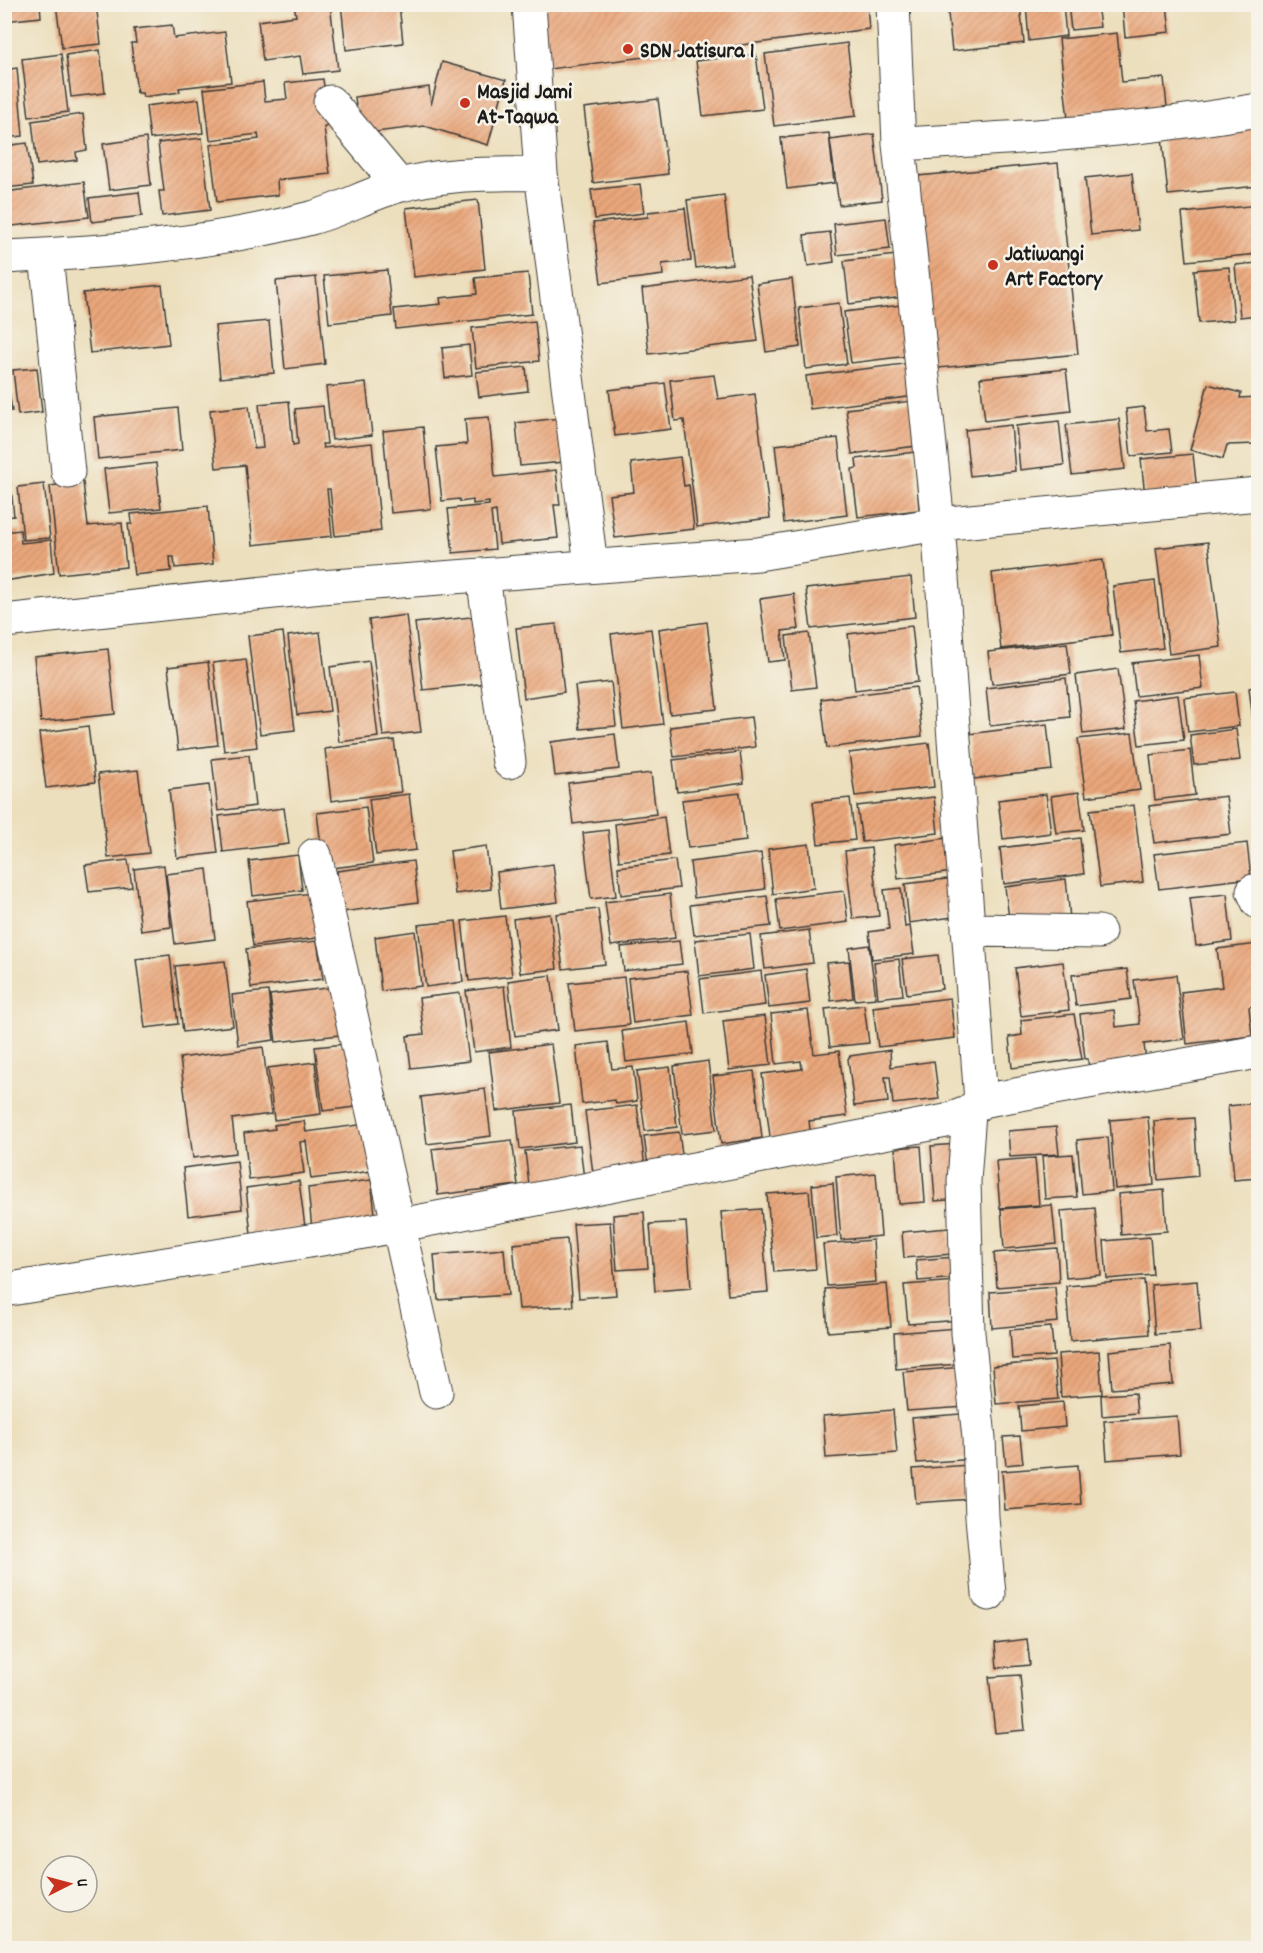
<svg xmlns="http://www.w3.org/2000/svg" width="1263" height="1953" font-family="Dekko,sans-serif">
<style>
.building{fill:url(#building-hatch)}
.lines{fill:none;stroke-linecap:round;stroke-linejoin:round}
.minor-casing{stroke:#3b3934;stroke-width:35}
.minor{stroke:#fff;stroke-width:33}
.poi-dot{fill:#c8321e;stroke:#f7f3e8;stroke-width:2}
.labels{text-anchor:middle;stroke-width:5;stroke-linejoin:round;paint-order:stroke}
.poi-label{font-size:22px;font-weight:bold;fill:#1c1c1c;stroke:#f7f3e8;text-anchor:start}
</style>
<defs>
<pattern id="building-hatch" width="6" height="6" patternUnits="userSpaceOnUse" patternTransform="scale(1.5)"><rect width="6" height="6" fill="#eaa77b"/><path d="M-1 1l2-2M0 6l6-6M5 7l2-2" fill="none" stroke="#c88f6a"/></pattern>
</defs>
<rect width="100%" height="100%" fill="#f7f3e8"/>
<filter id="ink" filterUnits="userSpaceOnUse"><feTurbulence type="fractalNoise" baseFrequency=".0167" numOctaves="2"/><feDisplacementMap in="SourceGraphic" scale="12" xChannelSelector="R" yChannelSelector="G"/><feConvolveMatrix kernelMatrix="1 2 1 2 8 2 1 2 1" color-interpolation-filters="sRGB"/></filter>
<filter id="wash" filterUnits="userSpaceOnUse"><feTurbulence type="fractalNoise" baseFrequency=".008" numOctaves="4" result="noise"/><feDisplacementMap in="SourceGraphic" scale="24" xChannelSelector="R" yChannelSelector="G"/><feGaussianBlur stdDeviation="1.35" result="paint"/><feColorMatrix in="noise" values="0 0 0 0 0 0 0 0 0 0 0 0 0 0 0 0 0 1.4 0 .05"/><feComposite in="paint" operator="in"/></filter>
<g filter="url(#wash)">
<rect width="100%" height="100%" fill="#ecdfbd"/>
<g id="blocks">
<path class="building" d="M 4,4 L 40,4 L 41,17 L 4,21 Z
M 56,4 L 96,4 L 101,44 L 62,48 Z
M 294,4 L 330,4 L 338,70 L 303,74 L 300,56 L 263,61 L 258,21 L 296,16 Z
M 341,4 L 399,4 L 403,43 L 346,50 Z
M 947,4 L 1020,4 L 1024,43 L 952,51 Z
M 1026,4 L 1063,4 L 1066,36 L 1029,41 Z
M 1068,4 L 1097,4 L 1100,27 L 1071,30 Z
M 1122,4 L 1167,4 L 1170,32 L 1125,37 Z
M 541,5 L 867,5 L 869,29 L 549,69 Z
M 172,25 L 174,38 L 225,32 L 231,82 L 179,88 L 180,92 L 143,97 L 142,93 L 137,93 L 131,43 L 136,43 L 134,29 Z
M 1117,33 L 1122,82 L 1164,78 L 1168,117 L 1069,128 L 1059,39 Z
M 847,43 L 856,116 L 774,126 L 765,54 Z
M 100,50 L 105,93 L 71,97 L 66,55 Z
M 61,54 L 68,112 L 29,117 L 22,59 Z
M 756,54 L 763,109 L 703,116 L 696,61 Z
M 442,62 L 506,80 L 488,145 L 425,126 L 359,134 L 355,97 L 429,87 L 431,105 Z
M 17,68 L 23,136 L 4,138 L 4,70 Z
M 323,79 L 329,126 L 324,127 L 330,174 L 277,180 L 278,195 L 217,202 L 210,145 L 259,139 L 258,134 L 210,140 L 204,89 L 263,82 L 265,101 L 287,99 L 285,83 Z
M 199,99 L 203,133 L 150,139 L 146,106 Z
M 658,99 L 668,174 L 593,183 L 584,108 Z
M 83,114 L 87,150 L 76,152 L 77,160 L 37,165 L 32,121 Z
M 1258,127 L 1258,186 L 1168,195 L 1162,137 Z
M 829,133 L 834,183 L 787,189 L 781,138 Z
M 874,134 L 882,200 L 839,205 L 830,140 Z
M 146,138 L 151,185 L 109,190 L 103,144 Z
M 202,138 L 210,210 L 162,216 L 159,191 L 164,191 L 158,143 Z
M 27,143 L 33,185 L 4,188 L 4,146 Z
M 1058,163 L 1078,354 L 929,369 L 907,177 Z
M 1132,173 L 1138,230 L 1091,235 L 1085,178 Z
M 84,182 L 89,217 L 4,227 L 4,192 Z
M 640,184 L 644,213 L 595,219 L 591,190 Z
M 139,192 L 142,216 L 92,222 L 89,198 Z
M 724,195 L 732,264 L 696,268 L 687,200 Z
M 478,200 L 485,269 L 414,277 L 406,208 Z
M 1258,205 L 1258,254 L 1187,261 L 1182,213 Z
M 685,208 L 691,261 L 662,264 L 663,275 L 601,283 L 593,223 L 648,217 L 648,212 Z
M 886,218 L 890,249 L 837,255 L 834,224 Z
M 830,232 L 834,262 L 808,266 L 804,235 Z
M 905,254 L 911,296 L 849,304 L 844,261 Z
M 1258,263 L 1258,315 L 1240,317 L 1235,265 Z
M 1229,267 L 1234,320 L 1199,323 L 1194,270 Z
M 387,270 L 392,316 L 329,323 L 324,276 Z
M 528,273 L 532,314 L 396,329 L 394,309 L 441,304 L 440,298 L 477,294 L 475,278 Z
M 749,275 L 758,341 L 649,354 L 642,289 Z
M 316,277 L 325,364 L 285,369 L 276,281 Z
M 792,279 L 800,347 L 766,352 L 757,284 Z
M 162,285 L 169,344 L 90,353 L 83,293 Z
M 839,303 L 847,364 L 806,369 L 799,308 Z
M 909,304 L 916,355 L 851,363 L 844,312 Z
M 269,321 L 274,373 L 220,378 L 215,326 Z
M 535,321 L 539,361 L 476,368 L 472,328 Z
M 469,345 L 472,375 L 445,378 L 442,348 Z
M 4,355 L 12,411 L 4,412 Z
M 912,363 L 916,396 L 810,409 L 806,376 Z
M 526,367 L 528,391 L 479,397 L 476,372 Z
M 37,368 L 42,412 L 18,415 L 13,370 Z
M 1066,369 L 1071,411 L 985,421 L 980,378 Z
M 714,375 L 718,399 L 755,394 L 770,518 L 697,527 L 684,420 L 675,421 L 670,380 Z
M 366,383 L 372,435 L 332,440 L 326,387 Z
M 665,383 L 671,429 L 615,436 L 609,390 Z
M 1208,384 L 1241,393 L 1240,398 L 1258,397 L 1257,444 L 1227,445 L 1223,459 L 1190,450 Z
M 289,401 L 293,445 L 298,444 L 295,409 L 323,406 L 327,444 L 322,444 L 323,448 L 372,443 L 381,531 L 335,536 L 330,489 L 327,489 L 332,536 L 253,545 L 245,465 L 216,468 L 210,410 L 249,406 L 254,449 L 263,448 L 259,404 Z
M 912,401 L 917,446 L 852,454 L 846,409 Z
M 1144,407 L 1147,431 L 1169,429 L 1172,452 L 1131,456 L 1126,409 Z
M 178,408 L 182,450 L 98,459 L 94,417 Z
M 489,417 L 495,477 L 556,470 L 560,505 L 554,505 L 558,538 L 499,544 L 496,511 L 491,512 L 495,549 L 453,553 L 448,509 L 489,505 L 489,502 L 473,504 L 473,500 L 460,502 L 459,499 L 442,501 L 436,447 L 467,444 L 465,419 Z
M 560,418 L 564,462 L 520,466 L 516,423 Z
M 1119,419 L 1125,469 L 1072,475 L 1066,425 Z
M 1059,421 L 1064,465 L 1020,470 L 1016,426 Z
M 1011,425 L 1015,471 L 970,476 L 965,430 Z
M 423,427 L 431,509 L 391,513 L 383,431 Z
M 838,438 L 847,515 L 784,523 L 775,445 Z
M 915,452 L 919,510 L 858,517 L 852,469 L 857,468 L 856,459 Z
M 1193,454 L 1197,491 L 1145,496 L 1141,459 Z
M 680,457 L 684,486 L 689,485 L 694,529 L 615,538 L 609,495 L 634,492 L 631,463 Z
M 4,460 L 8,460 L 14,516 L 4,517 Z
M 156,463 L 161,508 L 109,513 L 104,469 Z
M 83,482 L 88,526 L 122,523 L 126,567 L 59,574 L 50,486 Z
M 44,484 L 50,538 L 23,540 L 18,487 Z
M 208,506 L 213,564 L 175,568 L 174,557 L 170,557 L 171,571 L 134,575 L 128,524 L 132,524 L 131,514 Z
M 20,530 L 21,543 L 51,540 L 54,573 L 4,581 L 4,532 Z
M 1208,542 L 1221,647 L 1169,654 L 1156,548 Z
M 1103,560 L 1112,635 L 1001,649 L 992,573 Z
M 911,577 L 915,617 L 811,629 L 806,589 Z
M 1155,581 L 1163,648 L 1121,653 L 1113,586 Z
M 794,594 L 799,629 L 782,631 L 785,660 L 768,662 L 760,599 Z
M 406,615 L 421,732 L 383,736 L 369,620 Z
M 480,616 L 488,683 L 423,690 L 415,623 Z
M 707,622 L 717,709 L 670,714 L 659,629 Z
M 556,624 L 564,692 L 524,698 L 516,628 Z
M 912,626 L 918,682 L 855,690 L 848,634 Z
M 651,629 L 663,724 L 623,729 L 611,634 Z
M 283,632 L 295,730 L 260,734 L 248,636 Z
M 320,632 L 330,711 L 297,715 L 288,636 Z
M 809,633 L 816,687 L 792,690 L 786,636 Z
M 1067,643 L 1071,674 L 992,684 L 988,652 Z
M 108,649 L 115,714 L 41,722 L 34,657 Z
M 1199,655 L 1203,688 L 1136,696 L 1132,663 Z
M 246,659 L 257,747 L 224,751 L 213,663 Z
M 369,661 L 378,737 L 339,742 L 330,667 Z
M 208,662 L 218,745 L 178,750 L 168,667 Z
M 1118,669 L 1126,729 L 1083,734 L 1076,675 Z
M 1066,678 L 1070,717 L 990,726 L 986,688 Z
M 611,682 L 616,726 L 580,729 L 575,686 Z
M 1258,686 L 1258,751 L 1257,752 L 1249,688 Z
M 916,687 L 922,736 L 827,748 L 821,699 Z
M 1235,692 L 1239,726 L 1188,732 L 1184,698 Z
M 1178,695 L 1184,740 L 1139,745 L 1133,701 Z
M 751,717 L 755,747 L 674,757 L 670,727 Z
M 1047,724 L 1052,770 L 974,779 L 969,734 Z
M 88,726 L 95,782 L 46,788 L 39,733 Z
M 1236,729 L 1240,760 L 1194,765 L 1190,735 Z
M 1132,733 L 1140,790 L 1086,797 L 1078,739 Z
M 615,734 L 619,769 L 555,776 L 551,742 Z
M 394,740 L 401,792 L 331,801 L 325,749 Z
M 929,743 L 934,787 L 855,796 L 849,753 Z
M 1190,750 L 1195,795 L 1155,800 L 1150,755 Z
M 740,752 L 744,783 L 677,792 L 673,760 Z
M 249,755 L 255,806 L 218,811 L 212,759 Z
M 138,770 L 149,853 L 108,858 L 98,774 Z
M 651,773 L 656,814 L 573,824 L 568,783 Z
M 209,785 L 218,853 L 177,858 L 169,790 Z
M 1079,792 L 1084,830 L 1056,833 L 1051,796 Z
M 740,793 L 746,841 L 688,848 L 682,800 Z
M 409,794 L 416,850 L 376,855 L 369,799 Z
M 1046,794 L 1051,833 L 1003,839 L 998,800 Z
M 1226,796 L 1231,834 L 1154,843 L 1149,806 Z
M 934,797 L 938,833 L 862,842 L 857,806 Z
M 850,798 L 855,840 L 818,844 L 813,802 Z
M 1134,805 L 1143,882 L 1100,887 L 1090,810 Z
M 366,807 L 373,863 L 324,869 L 317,813 Z
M 284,808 L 289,844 L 223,852 L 219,816 Z
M 664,817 L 669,855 L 619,861 L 615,824 Z
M 608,830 L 616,896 L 591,899 L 583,833 Z
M 948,838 L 953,872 L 898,879 L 894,845 Z
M 1080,838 L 1084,874 L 1004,884 L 1000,848 Z
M 1247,843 L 1251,878 L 1159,889 L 1154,854 Z
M 809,844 L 814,888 L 773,894 L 768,849 Z
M 486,846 L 491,889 L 455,894 L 450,851 Z
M 871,848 L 879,916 L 853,919 L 845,851 Z
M 761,853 L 765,889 L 694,898 L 690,862 Z
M 298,855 L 302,890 L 253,896 L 249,861 Z
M 128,860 L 132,887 L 89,892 L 85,865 Z
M 675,860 L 679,888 L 621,895 L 618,867 Z
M 413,861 L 418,902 L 342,912 L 337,871 Z
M 553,864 L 558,902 L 501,909 L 497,872 Z
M 164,865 L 171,927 L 141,931 L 134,869 Z
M 207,869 L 215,939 L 175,944 L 166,874 Z
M 955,878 L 960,916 L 909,923 L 905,884 Z
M 1066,879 L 1070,918 L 1010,926 L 1005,887 Z
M 901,888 L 905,927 L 910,926 L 914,954 L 872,959 L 869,932 L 889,929 L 884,890 Z
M 844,891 L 848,922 L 780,931 L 776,899 Z
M 312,893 L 317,938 L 253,946 L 247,901 Z
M 670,894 L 675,938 L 611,946 L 605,902 Z
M 1227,894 L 1232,941 L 1196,946 L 1190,898 Z
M 767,896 L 771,926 L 694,935 L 690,905 Z
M 598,909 L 605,964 L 563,969 L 556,914 Z
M 550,914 L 557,969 L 520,973 L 513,919 Z
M 505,916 L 512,976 L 469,981 L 462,921 Z
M 456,921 L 463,982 L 426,987 L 418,925 Z
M 809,930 L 813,963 L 765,969 L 761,936 Z
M 415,931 L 421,986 L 381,991 L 375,937 Z
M 750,934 L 754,969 L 699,976 L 695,940 Z
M 317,941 L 323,979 L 251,988 L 246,949 Z
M 679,941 L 682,964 L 624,971 L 621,947 Z
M 1258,944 L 1258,1005 L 1249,1007 L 1252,1036 L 1187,1044 L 1181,992 L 1222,987 L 1217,949 Z
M 869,945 L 876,998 L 855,1000 L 849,948 Z
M 170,955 L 178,1024 L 145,1028 L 136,959 Z
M 938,955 L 942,989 L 907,994 L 902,959 Z
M 899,959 L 903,995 L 878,998 L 874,962 Z
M 225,961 L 233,1026 L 183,1032 L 175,966 Z
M 849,961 L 853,998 L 831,1001 L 826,963 Z
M 1063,962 L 1069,1010 L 1021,1016 L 1015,968 Z
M 806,969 L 810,1003 L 769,1008 L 765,975 Z
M 1127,969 L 1131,999 L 1076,1006 L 1072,975 Z
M 687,971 L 693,1015 L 633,1023 L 628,978 Z
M 761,971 L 765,1005 L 704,1013 L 700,979 Z
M 551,975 L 558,1030 L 515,1036 L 508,981 Z
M 1176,975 L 1184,1039 L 1144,1044 L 1146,1062 L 1089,1069 L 1088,1059 L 1085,1059 L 1080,1014 L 1114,1010 L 1116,1027 L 1140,1024 L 1134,980 Z
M 624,977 L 629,1025 L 575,1031 L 569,983 Z
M 343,986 L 349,1034 L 276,1042 L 270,995 Z
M 504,986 L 511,1047 L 474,1052 L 466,991 Z
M 268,991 L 274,1040 L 238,1045 L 232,995 Z
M 460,993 L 469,1061 L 411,1068 L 407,1036 L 424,1034 L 419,998 Z
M 950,998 L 955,1038 L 878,1047 L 873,1007 Z
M 864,1005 L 869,1043 L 830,1047 L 825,1009 Z
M 808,1010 L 814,1054 L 839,1051 L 847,1116 L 809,1121 L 811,1139 L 771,1144 L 762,1074 L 802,1069 L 801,1061 L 776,1064 L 771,1014 Z
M 1074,1014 L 1082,1059 L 1012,1068 L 1009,1037 L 1022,1035 L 1021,1020 Z
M 765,1016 L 771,1065 L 729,1070 L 723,1021 Z
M 689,1022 L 693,1054 L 626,1062 L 622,1031 Z
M 608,1042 L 612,1069 L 633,1067 L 637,1101 L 616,1104 L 615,1100 L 582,1104 L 576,1046 Z
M 355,1043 L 363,1106 L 323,1111 L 315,1047 Z
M 551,1044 L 559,1103 L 496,1111 L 489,1052 Z
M 263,1047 L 271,1114 L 232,1119 L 236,1153 L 193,1158 L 180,1058 Z
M 890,1050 L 891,1067 L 934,1061 L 939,1099 L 893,1104 L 890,1077 L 885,1077 L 888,1102 L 854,1106 L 848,1059 L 850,1056 Z
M 708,1061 L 716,1130 L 682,1134 L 674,1066 Z
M 315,1062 L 321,1114 L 274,1120 L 268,1068 Z
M 670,1067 L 677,1127 L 645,1131 L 637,1071 Z
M 754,1071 L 762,1138 L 721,1144 L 713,1076 Z
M 485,1089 L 491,1136 L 427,1144 L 421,1097 Z
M 1258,1103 L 1258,1178 L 1234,1180 L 1228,1106 Z
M 571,1105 L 575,1142 L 520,1149 L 516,1111 Z
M 637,1105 L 646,1175 L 594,1181 L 585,1111 Z
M 1148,1117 L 1154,1185 L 1115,1189 L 1110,1120 Z
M 1194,1118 L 1198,1176 L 1158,1180 L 1154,1121 Z
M 304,1121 L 306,1132 L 366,1124 L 372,1171 L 311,1179 L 306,1141 L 300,1142 L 304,1173 L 249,1180 L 244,1133 L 275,1129 L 274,1125 Z
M 1056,1127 L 1059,1154 L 1010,1157 L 1008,1131 Z
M 679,1132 L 684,1170 L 649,1174 L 644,1136 Z
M 1108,1137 L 1112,1191 L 1082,1194 L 1077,1140 Z
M 512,1140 L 518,1185 L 438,1195 L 432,1149 Z
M 957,1144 L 962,1199 L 935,1201 L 931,1146 Z
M 580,1145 L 585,1188 L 530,1194 L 525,1151 Z
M 921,1146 L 925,1202 L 899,1204 L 895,1148 Z
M 1073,1154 L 1077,1197 L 1045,1199 L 1042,1156 Z
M 1035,1158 L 1039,1205 L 1000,1208 L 996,1161 Z
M 237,1161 L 242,1209 L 188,1216 L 183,1168 Z
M 876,1173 L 881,1236 L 841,1240 L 836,1177 Z
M 371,1180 L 376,1222 L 312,1230 L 308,1188 Z
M 299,1181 L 305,1227 L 251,1234 L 246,1188 Z
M 833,1183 L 837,1236 L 816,1238 L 812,1185 Z
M 1164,1190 L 1167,1231 L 1121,1235 L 1118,1194 Z
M 809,1191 L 816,1269 L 774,1272 L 767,1194 Z
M 1052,1205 L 1056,1244 L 1004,1249 L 1001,1209 Z
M 1095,1208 L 1101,1275 L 1066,1278 L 1061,1211 Z
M 761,1209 L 768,1292 L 728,1295 L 721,1212 Z
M 644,1212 L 648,1268 L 617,1270 L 613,1215 Z
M 610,1222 L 616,1295 L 579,1298 L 573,1224 Z
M 686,1222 L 691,1288 L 655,1291 L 650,1224 Z
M 949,1228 L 952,1254 L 904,1258 L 902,1232 Z
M 1150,1237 L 1153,1275 L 1107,1279 L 1104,1241 Z
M 567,1239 L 573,1306 L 519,1309 L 513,1244 Z
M 873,1240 L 876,1282 L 827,1286 L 823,1244 Z
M 1057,1248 L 1059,1282 L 997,1287 L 994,1253 Z
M 504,1249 L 508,1295 L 438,1300 L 434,1255 Z
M 956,1257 L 958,1278 L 918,1281 L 916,1260 Z
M 1144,1280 L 1149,1334 L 1070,1341 L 1066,1286 Z
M 957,1281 L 960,1320 L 908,1324 L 904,1285 Z
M 1197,1281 L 1201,1331 L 1155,1334 L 1151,1285 Z
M 887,1284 L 891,1327 L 828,1332 L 825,1289 Z
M 1055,1287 L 1058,1322 L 992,1328 L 990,1292 Z
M 1051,1327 L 1054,1356 L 1012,1359 L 1010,1330 Z
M 957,1328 L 959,1364 L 896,1369 L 894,1333 Z
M 1170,1345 L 1173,1384 L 1112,1389 L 1109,1351 Z
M 1099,1351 L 1102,1394 L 1061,1397 L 1058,1354 Z
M 1054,1361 L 1058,1399 L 996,1404 L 993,1366 Z
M 963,1367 L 966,1407 L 907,1411 L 903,1372 Z
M 1135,1393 L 1137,1413 L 1102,1416 L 1101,1395 Z
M 1063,1402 L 1065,1427 L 1021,1431 L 1019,1406 Z
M 893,1410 L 897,1453 L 826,1458 L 823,1416 Z
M 972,1413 L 976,1459 L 917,1463 L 912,1418 Z
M 1177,1416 L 1180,1454 L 1107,1460 L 1104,1421 Z
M 1020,1436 L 1023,1463 L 1006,1465 L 1003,1437 Z
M 969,1465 L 972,1499 L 916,1503 L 913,1469 Z
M 1078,1465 L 1081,1504 L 1005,1510 L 1002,1471 Z
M 1027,1639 L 1030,1665 L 997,1668 L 995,1643 Z
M 1020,1675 L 1025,1730 L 995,1733 L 989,1677 Z"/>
</g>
</g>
<g filter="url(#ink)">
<use href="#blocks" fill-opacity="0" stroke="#3b3934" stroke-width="1.5"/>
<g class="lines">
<defs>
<path id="minor" d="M 529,4 L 541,173 L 591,565
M 330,102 L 399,185
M 899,144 C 1019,138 1139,131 1258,110
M 46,255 L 68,472
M 4,257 C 108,252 211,244 311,218 C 342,210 370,193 401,185 C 447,172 494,175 541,173
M 1258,494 L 938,524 L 981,1101 L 1258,1052
M 483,576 L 509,762
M 4,621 L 321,587 L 758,554 L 938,524 L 899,144 L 893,4
M 315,855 L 436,1392
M 1253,891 L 1258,902
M 968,930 L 1099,932
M 969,1112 L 964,1181 L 968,1333 L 979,1438 L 982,1517 L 989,1594
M 4,1290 L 353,1234 L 946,1121 L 969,1112 L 981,1101"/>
</defs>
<use href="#minor" class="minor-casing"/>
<use href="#minor" class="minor"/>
</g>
</g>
<g class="poi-dot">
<circle cx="628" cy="49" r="6"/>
<circle cx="465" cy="103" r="6"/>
<circle cx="993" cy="265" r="6"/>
</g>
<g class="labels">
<g class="poi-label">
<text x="640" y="57">SDN Jatisura 1</text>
<text x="477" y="98">Masjid Jami<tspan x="477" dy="25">At-Taqwa</tspan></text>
<text x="1005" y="260">Jatiwangi<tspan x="1005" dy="25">Art Factory</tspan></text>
</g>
</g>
<rect width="1263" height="1953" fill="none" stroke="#f7f3e8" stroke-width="24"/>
<g transform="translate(69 1884) rotate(84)"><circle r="28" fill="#f7f3e8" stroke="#9f9d96" stroke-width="1.5"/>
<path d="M0-4.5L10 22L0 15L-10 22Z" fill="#c8321e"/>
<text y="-9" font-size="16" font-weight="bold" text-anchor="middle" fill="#1c1c1c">U</text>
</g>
</svg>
